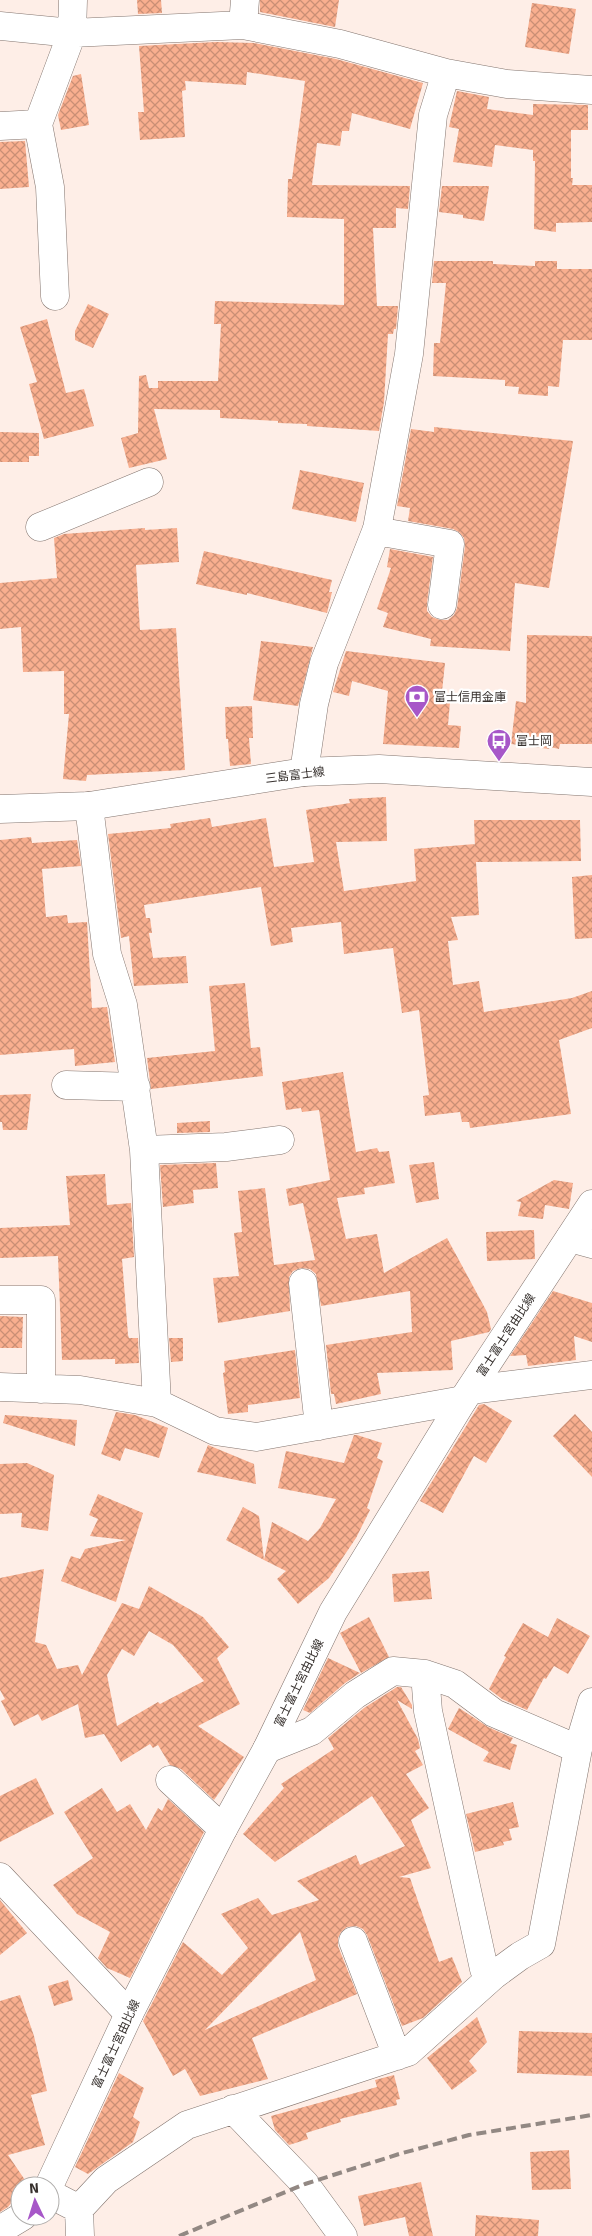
<svg xmlns="http://www.w3.org/2000/svg" width="592" height="2236" font-family="Signika,'Noto Sans JP',sans-serif">
<style>
.building{fill:url(#building-cross-hatch);fill-rule:evenodd}
.lines{fill:none;stroke-linecap:round;stroke-linejoin:round}
.minor-casing{stroke:#83756f;stroke-width:29}
.primary-casing{stroke:#83756f;stroke-width:29}
.minor{stroke:#fff;stroke-width:28}
.primary{stroke:#fff;stroke-width:28}
.rail{stroke:#928883;stroke-width:4;stroke-dasharray:10 5;stroke-linecap:butt}
.labels{text-anchor:middle;stroke-width:4.5;stroke-linejoin:round;paint-order:stroke}
.poi-label{font-size:12px;fill:#37312e;stroke:#fff;text-anchor:start}
.street-label{font-size:12px;fill:#37312e;stroke:#fff}
</style>
<defs>
<pattern id="building-cross-hatch" width="8" height="8" patternUnits="userSpaceOnUse" patternTransform="scale(1.25)"><rect width="8" height="8" fill="#f9af8f"/><path d="M0 0l8 8M0 8l8-8" fill="none" stroke="#ca8f75"/></pattern>
</defs>
<rect width="100%" height="100%" fill="#feeee7"/>
<path class="building" d="M 137,0 L 161,0 L 162,13 L 138,14 Z
M 260,0 L 339,0 L 335,27 L 260,12 Z
M 532,3 L 576,9 L 569,54 L 525,47 Z
M 216,42 L 254,43 L 336,59 L 423,83 L 410,129 L 352,113 L 349,131 L 342,131 L 340,146 L 317,143 L 312,185 L 410,186 L 408,209 L 396,208 L 396,228 L 373,228 L 377,306 L 398,306 L 396,329 L 394,329 L 393,334 L 388,334 L 384,402 L 379,431 L 307,426 L 307,424 L 278,423 L 278,421 L 220,418 L 220,410 L 154,409 L 167,459 L 129,468 L 121,438 L 138,433 L 139,376 L 146,375 L 149,388 L 158,388 L 158,381 L 218,381 L 221,324 L 214,324 L 215,301 L 344,305 L 344,219 L 287,217 L 288,179 L 292,179 L 305,81 L 247,72 L 246,85 L 185,81 L 186,90 L 182,91 L 185,137 L 140,140 L 138,112 L 144,112 L 139,46 Z
M 81,74 L 89,125 L 61,130 L 58,115 L 73,76 Z
M 457,91 L 489,97 L 487,109 L 533,115 L 533,104 L 588,105 L 588,130 L 571,130 L 571,178 L 573,178 L 572,185 L 592,185 L 592,222 L 556,223 L 556,232 L 534,229 L 535,161 L 533,161 L 533,150 L 495,145 L 492,167 L 453,162 L 459,129 L 449,127 Z
M 25,141 L 29,187 L 0,189 L 0,142 Z
M 442,186 L 489,186 L 484,221 L 463,218 L 463,215 L 439,212 Z
M 434,261 L 493,261 L 493,264 L 535,266 L 535,261 L 557,261 L 557,269 L 592,269 L 592,340 L 563,340 L 559,387 L 548,386 L 548,396 L 518,394 L 519,387 L 505,386 L 505,380 L 433,376 L 434,343 L 440,343 L 446,283 L 432,283 Z
M 88,304 L 109,314 L 93,348 L 75,340 L 75,331 Z
M 47,319 L 66,393 L 84,389 L 94,426 L 44,439 L 29,384 L 37,382 L 20,327 Z
M 434,427 L 573,441 L 549,588 L 515,583 L 510,651 L 430,646 L 431,639 L 383,627 L 388,613 L 377,609 L 391,568 L 387,567 L 390,549 L 433,557 L 427,603 L 427,611 L 432,617 L 440,620 L 448,620 L 454,615 L 457,608 L 465,546 L 464,538 L 459,532 L 453,529 L 408,521 L 410,508 L 397,506 L 411,429 L 434,432 Z
M 0,432 L 39,433 L 39,456 L 29,456 L 29,462 L 0,462 Z
M 300,470 L 364,483 L 356,522 L 292,509 Z
M 145,528 L 145,530 L 177,528 L 179,562 L 136,565 L 140,630 L 176,628 L 185,770 L 87,775 L 86,781 L 63,779 L 69,714 L 64,714 L 64,671 L 23,672 L 21,627 L 0,629 L 0,583 L 57,578 L 54,538 L 64,534 Z
M 204,551 L 332,580 L 329,592 L 332,592 L 327,613 L 247,593 L 247,595 L 196,584 Z
M 527,635 L 592,636 L 592,744 L 560,744 L 559,749 L 550,747 L 549,749 L 511,744 L 516,701 L 526,703 Z
M 261,641 L 313,647 L 298,706 L 253,700 Z
M 346,651 L 445,663 L 441,701 L 450,702 L 448,725 L 461,726 L 459,748 L 383,744 L 388,691 L 352,681 L 349,696 L 333,692 Z
M 252,706 L 253,738 L 249,738 L 251,764 L 230,766 L 228,739 L 226,739 L 225,707 Z
M 386,797 L 387,841 L 336,842 L 344,891 L 416,881 L 414,849 L 475,844 L 475,848 L 474,820 L 580,820 L 581,861 L 476,862 L 479,915 L 451,917 L 458,940 L 448,941 L 453,985 L 479,981 L 484,1012 L 572,998 L 592,991 L 592,1028 L 559,1040 L 571,1114 L 470,1128 L 469,1122 L 462,1122 L 460,1112 L 425,1116 L 423,1096 L 429,1095 L 419,1010 L 402,1013 L 393,948 L 344,954 L 341,922 L 291,928 L 293,942 L 271,946 L 261,887 L 144,905 L 146,918 L 150,918 L 152,933 L 149,933 L 153,958 L 186,956 L 188,983 L 134,986 L 129,936 L 121,938 L 108,834 L 171,828 L 170,824 L 210,818 L 212,827 L 266,818 L 274,867 L 314,862 L 306,810 L 350,803 L 349,799 Z
M 31,837 L 32,843 L 77,840 L 81,866 L 42,869 L 46,917 L 67,915 L 68,923 L 87,922 L 92,1008 L 107,1007 L 115,1062 L 75,1066 L 74,1049 L 0,1055 L 0,840 Z
M 592,875 L 592,938 L 575,939 L 572,877 Z
M 245,983 L 251,1048 L 260,1047 L 263,1076 L 151,1089 L 147,1058 L 215,1051 L 209,986 Z
M 343,1072 L 356,1152 L 377,1148 L 379,1152 L 389,1151 L 395,1183 L 364,1188 L 365,1194 L 337,1198 L 346,1239 L 377,1234 L 384,1273 L 447,1238 L 487,1312 L 491,1329 L 489,1332 L 451,1341 L 453,1370 L 377,1373 L 381,1394 L 336,1404 L 334,1394 L 331,1394 L 326,1345 L 412,1332 L 410,1291 L 321,1306 L 316,1274 L 310,1269 L 301,1268 L 293,1271 L 289,1277 L 290,1311 L 218,1323 L 213,1278 L 239,1276 L 234,1233 L 242,1232 L 238,1191 L 265,1188 L 274,1265 L 315,1260 L 303,1203 L 289,1206 L 286,1189 L 330,1180 L 319,1110 L 302,1112 L 301,1108 L 286,1110 L 282,1082 Z
M 31,1094 L 27,1130 L 3,1130 L 2,1122 L 0,1122 L 0,1095 Z
M 210,1121 L 210,1132 L 177,1133 L 177,1123 Z
M 434,1162 L 439,1199 L 416,1203 L 409,1165 Z
M 216,1163 L 218,1188 L 193,1190 L 194,1203 L 163,1207 L 160,1165 Z
M 105,1174 L 107,1205 L 131,1203 L 134,1257 L 122,1259 L 128,1335 L 129,1338 L 138,1338 L 139,1363 L 115,1364 L 115,1359 L 62,1360 L 58,1256 L 0,1258 L 0,1228 L 70,1225 L 66,1176 Z
M 554,1180 L 573,1183 L 569,1209 L 545,1205 L 543,1219 L 518,1216 L 521,1202 L 516,1201 Z
M 534,1230 L 535,1259 L 487,1261 L 486,1232 Z
M 553,1291 L 592,1303 L 592,1342 L 574,1336 L 576,1360 L 528,1366 L 526,1355 L 510,1356 Z
M 0,1316 L 23,1317 L 22,1348 L 0,1348 Z
M 169,1338 L 183,1338 L 183,1361 L 171,1362 Z
M 295,1350 L 300,1398 L 248,1405 L 248,1412 L 228,1414 L 223,1373 L 225,1372 L 224,1361 Z
M 484,1404 L 512,1421 L 486,1463 L 474,1456 L 443,1513 L 420,1501 L 479,1405 Z
M 116,1412 L 135,1415 L 168,1428 L 159,1458 L 125,1448 L 120,1461 L 101,1454 Z
M 575,1414 L 592,1432 L 592,1477 L 553,1436 Z
M 5,1415 L 77,1420 L 75,1446 L 3,1423 Z
M 354,1435 L 357,1435 L 382,1443 L 377,1458 L 383,1461 L 367,1508 L 370,1510 L 356,1538 L 329,1578 L 298,1604 L 277,1579 L 286,1571 L 264,1560 L 272,1522 L 308,1541 L 320,1528 L 336,1499 L 278,1488 L 286,1451 L 344,1463 Z
M 208,1445 L 254,1464 L 256,1484 L 197,1472 Z
M 27,1463 L 54,1475 L 48,1531 L 21,1527 L 22,1513 L 0,1514 L 0,1464 Z
M 98,1494 L 143,1513 L 116,1602 L 61,1581 L 71,1556 L 80,1559 L 85,1549 L 126,1540 L 90,1536 L 98,1519 L 89,1515 Z
M 243,1507 L 259,1516 L 264,1560 L 226,1540 Z
M 44,1569 L 35,1642 L 46,1645 L 57,1669 L 78,1665 L 82,1675 L 122,1603 L 139,1609 L 149,1586 L 203,1617 L 229,1647 L 217,1658 L 240,1704 L 198,1726 L 244,1757 L 214,1800 L 181,1769 L 170,1765 L 158,1745 L 153,1748 L 150,1744 L 121,1762 L 104,1734 L 85,1738 L 78,1704 L 42,1721 L 38,1714 L 14,1726 L 1,1701 L 5,1699 L 0,1690 L 0,1578 ZM 149,1631 L 173,1645 L 204,1681 L 160,1704 L 158,1702 L 117,1726 L 107,1675 L 122,1649 L 134,1656 Z
M 429,1571 L 432,1599 L 394,1602 L 392,1574 Z
M 369,1617 L 389,1657 L 361,1673 L 340,1633 Z
M 557,1618 L 590,1636 L 568,1674 L 554,1666 L 546,1679 L 544,1678 L 527,1710 L 502,1699 L 489,1689 L 506,1657 L 504,1656 L 523,1623 L 548,1637 Z
M 328,1658 L 360,1673 L 345,1683 L 310,1713 L 303,1710 Z
M 397,1687 L 401,1687 L 412,1705 L 412,1709 L 397,1700 L 418,1739 L 420,1748 L 415,1751 L 423,1765 L 406,1774 L 429,1808 L 411,1820 L 431,1868 L 399,1877 L 410,1878 L 439,1962 L 452,1957 L 462,1982 L 423,2018 L 402,2026 L 367,1935 L 363,1929 L 356,1926 L 347,1927 L 341,1932 L 338,1938 L 338,1946 L 357,1994 L 252,2038 L 268,2079 L 200,2096 L 185,2069 L 173,2076 L 143,2021 L 183,1942 L 222,1975 L 248,1948 L 221,1914 L 258,1898 L 272,1915 L 319,1900 L 297,1881 L 356,1855 L 360,1865 L 405,1846 L 372,1796 L 275,1862 L 243,1834 L 284,1788 L 281,1784 L 334,1749 L 328,1738 L 364,1708 ZM 300,1932 L 316,1980 L 205,2030 Z
M 459,1708 L 488,1727 L 513,1738 L 510,1743 L 517,1745 L 510,1770 L 483,1761 L 489,1752 L 448,1729 Z
M 36,1778 L 54,1814 L 0,1842 L 0,1796 Z
M 102,1788 L 117,1812 L 130,1804 L 146,1830 L 158,1808 L 162,1811 L 168,1799 L 204,1832 L 130,1978 L 107,1968 L 98,1958 L 110,1932 L 77,1914 L 53,1885 L 93,1858 L 64,1812 Z
M 513,1802 L 519,1827 L 509,1829 L 512,1840 L 503,1842 L 504,1845 L 475,1852 L 466,1814 Z
M 0,1900 L 27,1933 L 0,1955 Z
M 68,1980 L 73,2000 L 54,2006 L 48,1986 Z
M 20,1995 L 34,2036 L 47,2091 L 31,2095 L 45,2145 L 8,2155 L 27,2183 L 25,2186 L 20,2186 L 20,2192 L 8,2207 L 0,2212 L 0,2001 Z
M 477,2017 L 487,2042 L 469,2061 L 477,2071 L 452,2090 L 427,2058 Z
M 519,2031 L 592,2033 L 592,2076 L 517,2073 Z
M 119,2073 L 144,2088 L 133,2117 L 140,2122 L 133,2142 L 88,2174 L 75,2167 Z
M 394,2075 L 400,2099 L 396,2100 L 397,2105 L 340,2119 L 341,2122 L 306,2133 L 308,2139 L 289,2145 L 275,2130 L 271,2116 L 377,2087 L 375,2080 Z
M 569,2150 L 571,2189 L 532,2190 L 530,2152 Z
M 421,2182 L 433,2236 L 409,2236 L 405,2217 L 364,2226 L 358,2196 Z
M 476,2215 L 539,2220 L 538,2236 L 475,2236 Z"/>
<g class="lines">
<defs>
<path id="minor" d="M 243,25 L 245,0
M 0,26 L 72,33 L 243,25 L 340,44 L 446,73 L 507,84 L 592,90
M 0,126 L 38,124
M 55,296 L 50,187 L 38,124 L 72,33 L 73,0
M 40,527 L 149,482
M 376,531 L 450,544 L 442,605
M 304,772 L 314,704 L 324,663 L 377,529 L 409,354 L 433,115 L 446,73
M 89,806 L 107,954 L 123,1005 L 144,1150 L 157,1403
M 66,1085 L 136,1087
M 144,1150 L 226,1147 L 280,1140
M 570,1238 L 592,1244
M 303,1283 L 319,1426
M 0,1300 L 41,1300 L 41,1389
M 0,1387 L 80,1390 L 157,1403 L 215,1431 L 256,1437 L 463,1400
M 470,1390 L 592,1375
M 425,1674 L 428,1711 L 484,1969 L 494,1975
M 267,1749 L 312,1731 L 355,1695 L 393,1671 L 425,1674 L 455,1684 L 494,1713 L 578,1749
M 170,1780 L 223,1829
M 0,1877 L 129,2014
M 353,1941 L 397,2056
M 233,2109 L 305,2184 L 343,2236
M 50,2194 L 79,2209 L 106,2180 L 187,2125 L 408,2052 L 494,1975 L 520,1956 L 541,1944 L 578,1749 L 592,1702
M 79,2209 L 80,2236"/>
<path id="primary" d="M 0,809 L 89,806 L 304,772 L 379,769 L 592,782
M 49,2186 L 129,2014 L 223,1829 L 267,1749 L 333,1612 L 463,1400 L 592,1204
M 0,2230 L 23,2216"/>
</defs>
<use href="#minor" class="minor-casing"/>
<use href="#primary" class="primary-casing"/>
<use href="#minor" class="minor"/>
<use href="#primary" class="primary"/>
<path class="rail" d="M 179,2236 L 305,2184 L 399,2154 L 469,2135 L 592,2115"/>
</g>
<defs>
<symbol id="bank-pin" viewBox="-11 -11 22 30"><path d="M0 17L-7.5 6A9.5 9.5 0 1 1 7.5 6Z" fill="#a757c8" stroke="#fff"/><path d="M-6-4H6V4H-6ZM0-2.3a2.3 2.3 0 1 0 0 4.6a2.3 2.3 0 1 0 0-4.6Z" fill="#fff"/></symbol>
<symbol id="bus-pin" viewBox="-11 -11 22 30"><path d="M0 17L-7.5 6A9.5 9.5 0 1 1 7.5 6Z" fill="#a757c8" stroke="#fff"/><path d="M-5-6H5V4H4V6H2V4H-2V6H-4V4H-5ZM-3.5-4V0h7V-4ZM-3.5 1.2v1.5H-2V1.2ZM2 1.2v1.5H3.5V1.2Z" fill="#fff"/></symbol>
</defs>
<g fill-rule="evenodd">
<use href="#bank-pin" x="403" y="683" width="28" height="38"/>
<use href="#bus-pin" x="485" y="727" width="28" height="38"/>
</g>
<g class="labels">
<g class="poi-label">
<text x="434" y="701">富士信用金庫</text>
<text x="516" y="745">富士岡</text>
</g>
<g class="street-label">
<text transform="translate(295 775) rotate(-7)" y="4">三島富士線</text>
<text transform="translate(506 1335) rotate(-57)" y="4">富士富士宮由比線</text>
<text transform="translate(299 1683) rotate(-64)" y="4">富士富士宮由比線</text>
<text transform="translate(116 2044) rotate(-65)" y="4">富士富士宮由比線</text>
</g>
</g>
<g transform="translate(35 2201) rotate(356)"><circle r="24" fill="#ffffff" stroke="#afadab"/>
<path d="M0-4L9 19L0 12L-9 19Z" fill="#a757c8"/>
<text y="-8" font-size="14" font-weight="bold" text-anchor="middle" fill="#37312e">N</text>
</g>
</svg>
